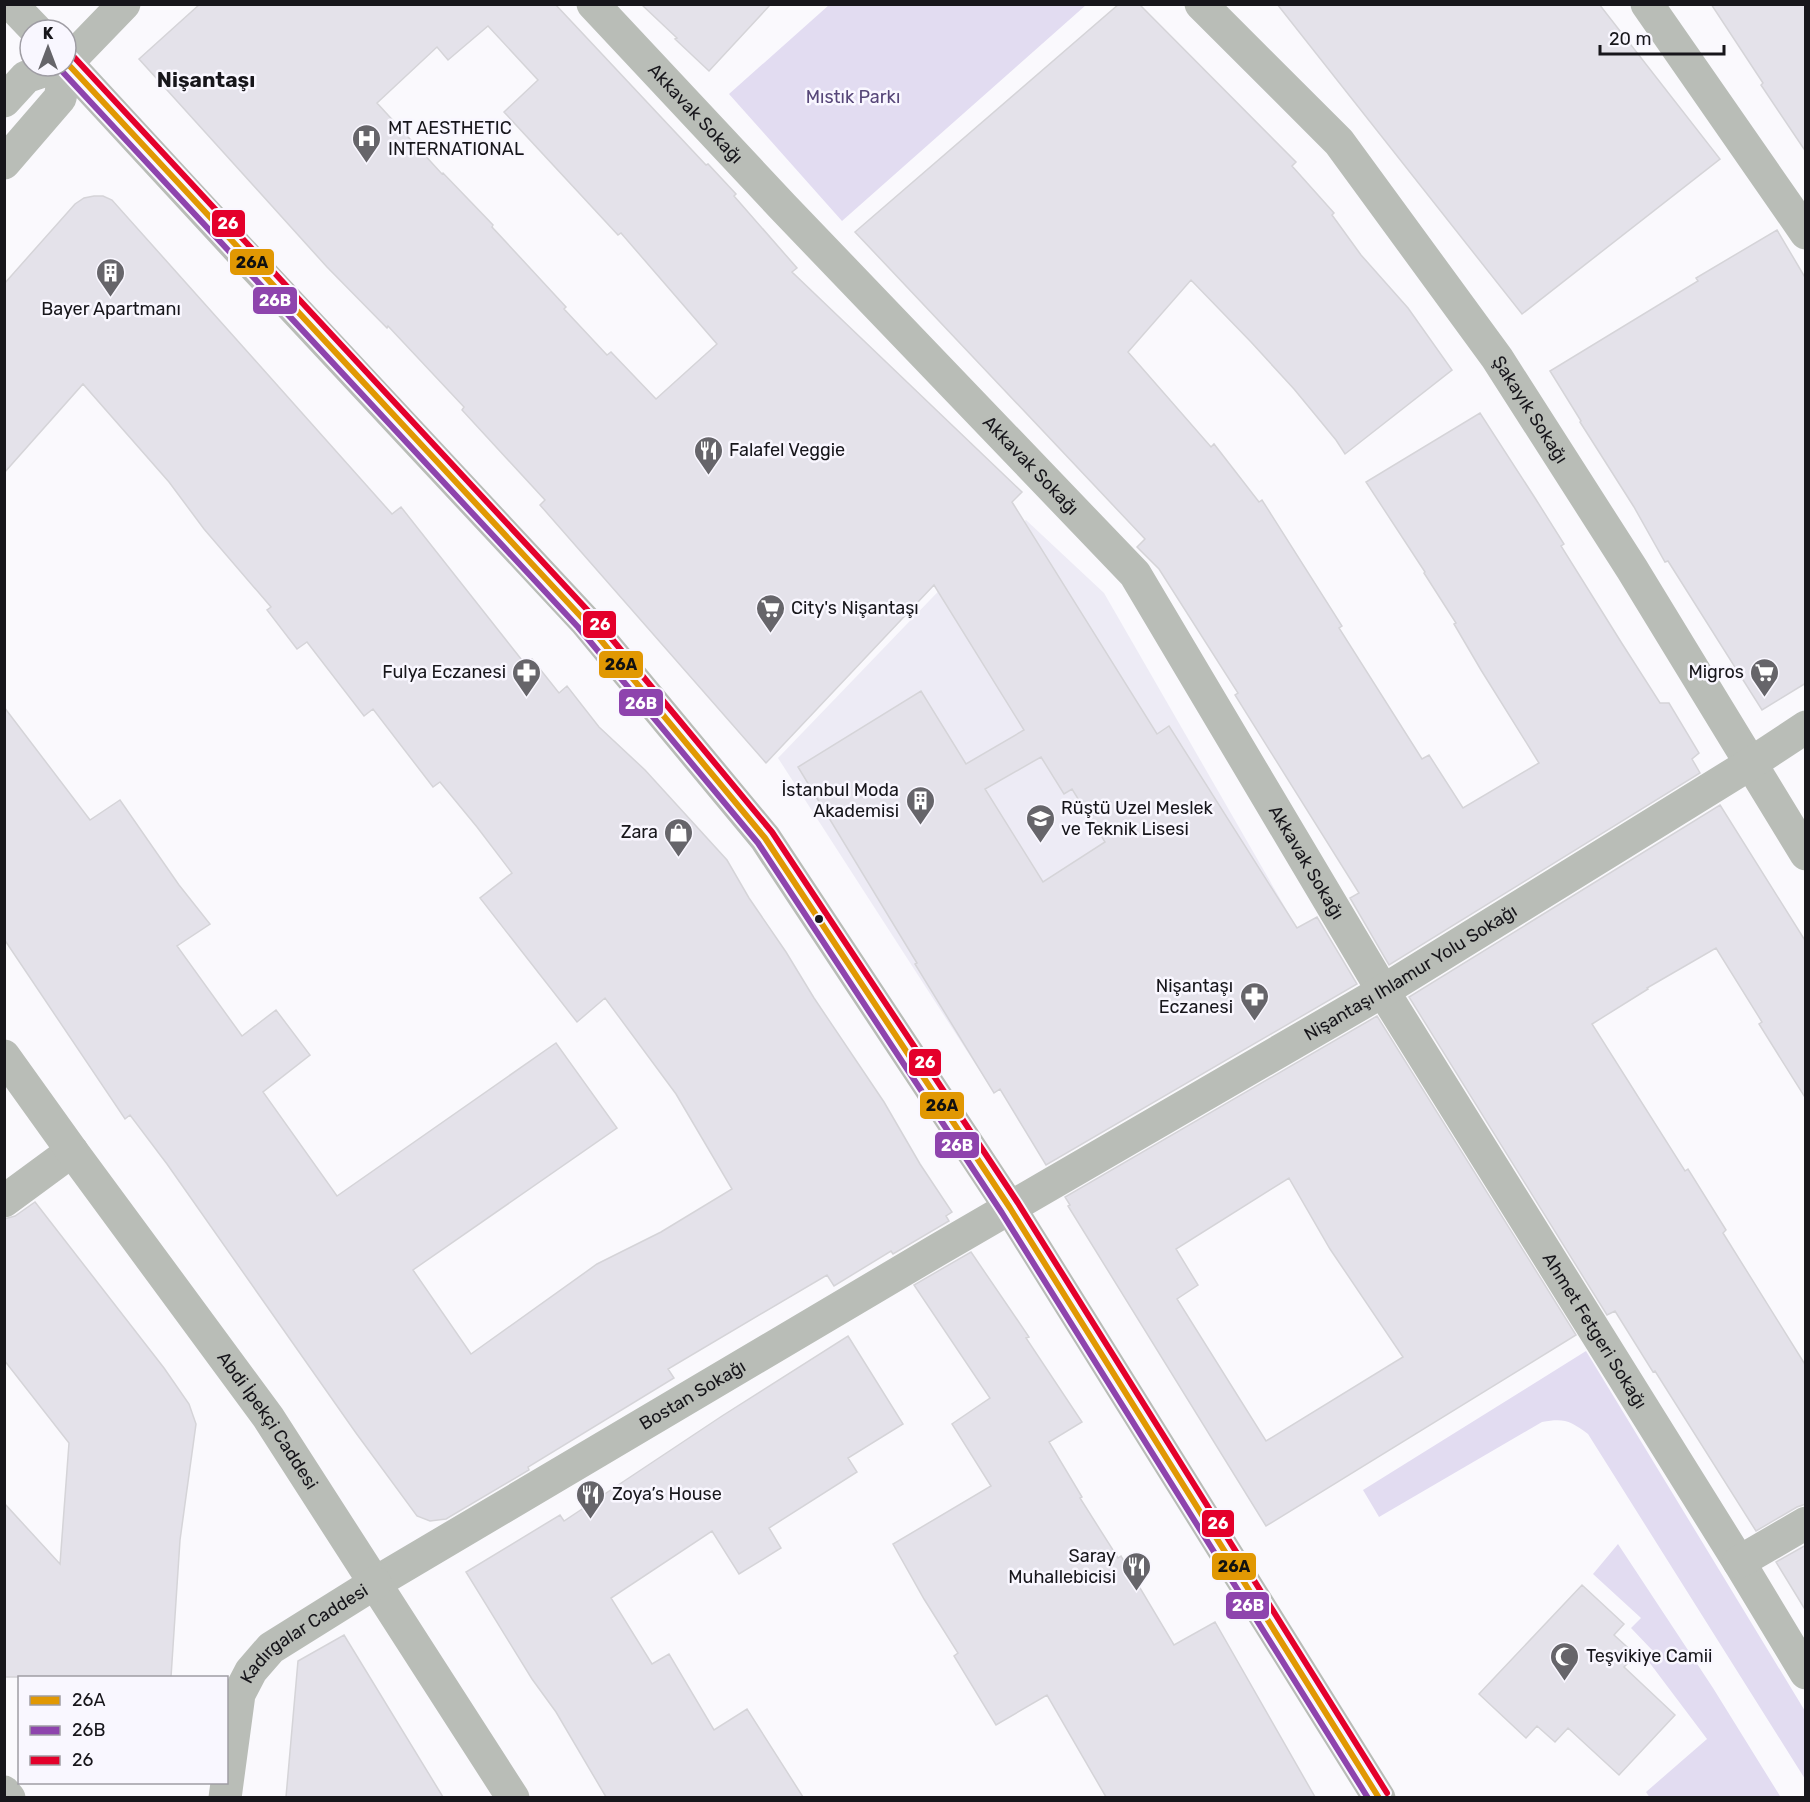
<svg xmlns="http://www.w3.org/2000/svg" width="1810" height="1802" font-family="Rubik,sans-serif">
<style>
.built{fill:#edebf5}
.green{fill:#e2dcf1}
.building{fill:#e4e2ea;stroke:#d5d4d8;stroke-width:1.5;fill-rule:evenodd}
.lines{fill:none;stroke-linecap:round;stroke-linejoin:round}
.minor{stroke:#b9bdb7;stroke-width:33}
.tertiary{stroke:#b9bdb7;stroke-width:33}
.secondary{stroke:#b9bdb7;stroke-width:33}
.bus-1-casing{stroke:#f9f7ff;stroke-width:10}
.bus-2-casing{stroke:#f9f7ff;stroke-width:10}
.bus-3-casing{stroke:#f9f7ff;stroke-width:10}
.bus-1{stroke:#e19803;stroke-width:6}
.bus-2{stroke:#8e44ad;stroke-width:6}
.bus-3{stroke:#e4002b;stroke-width:6}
.bus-dot{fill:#17161b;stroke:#f9f7ff;stroke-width:2}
.labels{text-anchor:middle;stroke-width:5;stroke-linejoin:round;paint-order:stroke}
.park-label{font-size:18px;fill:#574779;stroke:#f9f7ff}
.street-label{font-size:18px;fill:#17161b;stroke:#f9f7ff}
.poi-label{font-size:18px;fill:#17161b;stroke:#f9f7ff;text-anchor:start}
.quarter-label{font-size:21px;font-weight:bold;fill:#17161b;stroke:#f9f7ff}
.line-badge{stroke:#f9f7ff;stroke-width:2}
.badge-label{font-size:16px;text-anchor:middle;font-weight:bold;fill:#fff}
.pale-badge-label{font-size:16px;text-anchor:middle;font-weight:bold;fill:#111}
</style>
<rect width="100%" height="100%" fill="#faf9fd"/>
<path class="built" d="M 1026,520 L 1104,593 L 1297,928 L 994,1093 L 778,758 L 955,574 Z"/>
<path class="green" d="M 829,5 L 829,4 L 1086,5 L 842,221 L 729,94 Z
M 1586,1351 L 1805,1711 L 1805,1779 L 1588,1434 C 1570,1421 1565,1418 1542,1422 L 1379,1517 L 1363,1490 Z
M 1618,1544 L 1713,1688 L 1780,1796 L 1778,1797 L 1650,1798 L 1646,1792 L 1707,1739 L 1646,1658 L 1652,1650 L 1631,1628 L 1641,1618 L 1593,1574 Z"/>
<path class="building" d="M 200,4 L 555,4 L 706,165 L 708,164 L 736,194 L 734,196 L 797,268 L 792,272 L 1022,492 L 1012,502 L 1157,734 L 1169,726 L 1297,928 L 1317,917 L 1357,984 L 1046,1165 L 1000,1089 L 994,1093 L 915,964 L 917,963 L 798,767 L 921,691 L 966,764 L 1024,730 L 934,585 L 766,763 L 540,505 L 545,500 L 462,410 L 464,407 L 388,326 L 387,328 L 327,267 L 139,59 ZM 488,26 L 538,80 L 504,112 L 618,235 L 621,233 L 717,344 L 656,399 L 611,352 L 607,355 L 564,309 L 566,307 L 492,227 L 493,225 L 443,173 L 442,174 L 377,103 L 437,47 L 448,60 ZM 1041,757 L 1064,794 L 1072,789 L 1105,842 L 1043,882 L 985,789 Z
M 641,4 L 771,4 L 709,71 L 675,39 L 677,38 Z
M 1119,4 L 1139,4 L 1296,162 L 1292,166 L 1334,213 L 1332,215 L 1361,255 L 1408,308 L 1452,370 L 1345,454 L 1336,440 L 1294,389 L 1251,342 L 1191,280 L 1128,352 L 1211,447 L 1214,444 L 1259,502 L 1262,500 L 1342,626 L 1339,628 L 1422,759 L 1429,755 L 1463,808 L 1539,763 L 1481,670 L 1454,624 L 1456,623 L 1424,573 L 1425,572 L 1366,482 L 1480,413 L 1535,498 L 1564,544 L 1561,546 L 1621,642 L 1660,703 L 1669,703 L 1699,753 L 1692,759 L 1700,773 L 1389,965 L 1350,898 L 1359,893 L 1235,695 L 1238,693 L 1159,569 L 1137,547 L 1145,539 L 855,232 Z
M 1277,4 L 1599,4 L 1720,159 L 1522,314 Z
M 1711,4 L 1806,4 L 1806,152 L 1761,85 L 1763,83 Z
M 94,196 L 103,196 L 112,200 L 392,514 L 401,507 L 525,664 L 532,659 L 559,693 L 567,686 L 599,727 L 645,770 L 727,860 L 749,898 L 786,952 L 814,998 L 884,1102 L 920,1164 L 952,1212 L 946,1216 L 949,1221 L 893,1254 L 891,1251 L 834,1286 L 827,1275 L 668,1369 L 674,1378 L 528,1467 L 529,1470 L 446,1519 L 430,1521 L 417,1516 L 356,1433 L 167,1164 L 130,1115 L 125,1119 L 4,939 L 4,707 L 90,820 L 120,800 L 179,885 L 210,924 L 177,946 L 242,1036 L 276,1010 L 310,1055 L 263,1092 L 337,1196 L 556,1043 L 617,1128 L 413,1270 L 471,1354 L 597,1264 L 661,1232 L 732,1189 L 676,1094 L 605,998 L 577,1022 L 480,898 L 512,873 L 477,827 L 440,782 L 433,787 L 373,709 L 364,716 L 307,642 L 297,649 L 267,610 L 271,607 L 204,529 L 169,482 L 83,384 L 4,473 L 4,284 L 75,204 L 84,198 Z
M 1777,230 L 1806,279 L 1806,683 L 1762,710 L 1668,561 L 1665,562 L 1634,507 L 1580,422 L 1581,421 L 1550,371 L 1698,281 L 1696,278 Z
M 1720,805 L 1806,942 L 1806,1099 L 1759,1024 L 1762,1022 L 1716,948 L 1647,988 L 1648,989 L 1592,1024 L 1685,1171 L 1688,1169 L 1726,1230 L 1723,1233 L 1806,1366 L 1806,1504 L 1797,1507 L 1756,1531 L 1655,1371 L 1653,1372 L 1615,1311 L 1607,1315 L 1409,997 Z
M 1377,1016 L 1576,1335 L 1266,1526 L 1068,1206 L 1070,1205 L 1065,1197 ZM 1289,1178 L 1330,1249 L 1403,1357 L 1266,1441 L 1177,1299 L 1198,1285 L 1176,1249 Z
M 35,1202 L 164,1368 L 189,1404 L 196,1424 L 180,1540 L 171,1677 L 4,1677 L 4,1503 L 60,1564 L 69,1443 L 4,1360 L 4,1219 L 15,1216 Z
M 971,1252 L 1029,1337 L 1026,1338 L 1082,1422 L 1049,1442 L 1082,1497 L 1080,1498 L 1118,1558 L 1121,1556 L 1174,1645 L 1215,1622 L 1315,1797 L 1106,1797 L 1047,1695 L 996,1725 L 954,1656 L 958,1653 L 924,1599 L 893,1544 L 991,1486 L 952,1424 L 990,1398 L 914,1285 Z
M 848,1336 L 903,1424 L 848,1458 L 857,1472 L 769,1528 L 781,1548 L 739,1574 L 712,1531 L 611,1598 L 652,1664 L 669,1654 L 714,1730 L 747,1709 L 803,1797 L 606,1797 L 556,1712 L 532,1679 L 466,1572 L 560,1515 L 564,1521 L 722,1416 Z
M 1806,1545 L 1806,1611 L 1776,1562 Z
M 1582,1585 L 1624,1624 L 1614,1635 L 1636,1655 L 1624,1667 L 1675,1715 L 1619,1775 L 1568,1728 L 1555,1742 L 1537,1726 L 1526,1738 L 1479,1694 Z
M 344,1635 L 443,1797 L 286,1797 L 298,1661 Z"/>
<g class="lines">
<g class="minor">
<path id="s1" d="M 593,4 L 783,207 L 1135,574 L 1383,991 L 1739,1562 L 1806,1673"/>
<path id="s2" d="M 1201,4 L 1339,142 L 1497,358 L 1632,569 L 1806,854"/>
<path d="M 1647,4 L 1806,233"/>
<path d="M 4,1201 L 72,1151"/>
<path d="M 1739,1562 L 1806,1523"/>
<path id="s3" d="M 375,1583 L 939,1249 L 1383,991 L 1750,764 L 1806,727"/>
</g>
<g class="tertiary">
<path d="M 67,63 L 124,4"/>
<path id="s4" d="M 4,1056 L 72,1151 L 268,1417 L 513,1798"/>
<path d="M 4,1792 L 9,1798"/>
<path id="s5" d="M 225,1798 L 239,1694 L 251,1671 L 271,1648 L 375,1583"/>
</g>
<path class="secondary" d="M 11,4 L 36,30
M 66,62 L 255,267 L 585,621 L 765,838 L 1010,1208 L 1379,1798
M 4,101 L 26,77 L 58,66
M 4,163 L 60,98 L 67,63"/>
<defs>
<path id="bus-1" d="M 66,62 L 585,621 L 765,838 L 1010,1208 L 1379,1798"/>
<path id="bus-2" d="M 59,68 L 578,627 L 758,843 L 1002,1213 L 1368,1798"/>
<path id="bus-3" d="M 73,56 L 592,615 L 772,832 L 1018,1203 L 1387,1793"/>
</defs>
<use href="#bus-1" class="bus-1-casing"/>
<use href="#bus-2" class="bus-2-casing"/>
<use href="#bus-3" class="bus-3-casing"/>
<use href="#bus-1" class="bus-1"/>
<use href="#bus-2" class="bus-2"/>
<use href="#bus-3" class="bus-3"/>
</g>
<defs>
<symbol id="hospital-pin" viewBox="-11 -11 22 30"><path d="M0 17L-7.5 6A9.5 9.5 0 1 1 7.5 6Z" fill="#66656a" stroke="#f9f7ff"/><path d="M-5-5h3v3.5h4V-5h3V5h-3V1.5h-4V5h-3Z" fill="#fff"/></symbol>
<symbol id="building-pin" viewBox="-11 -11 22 30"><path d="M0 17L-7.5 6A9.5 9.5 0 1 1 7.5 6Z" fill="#66656a" stroke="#f9f7ff"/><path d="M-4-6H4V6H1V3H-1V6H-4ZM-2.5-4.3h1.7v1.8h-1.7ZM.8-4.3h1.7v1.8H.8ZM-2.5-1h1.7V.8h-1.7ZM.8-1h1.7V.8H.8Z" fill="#fff"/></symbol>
<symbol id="restaurant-pin" viewBox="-11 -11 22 30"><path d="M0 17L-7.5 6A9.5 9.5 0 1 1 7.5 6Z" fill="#66656a" stroke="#f9f7ff"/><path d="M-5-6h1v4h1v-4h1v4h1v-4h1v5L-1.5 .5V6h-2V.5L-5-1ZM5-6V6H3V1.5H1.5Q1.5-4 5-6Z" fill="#fff"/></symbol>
<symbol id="supermarket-pin" viewBox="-11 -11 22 30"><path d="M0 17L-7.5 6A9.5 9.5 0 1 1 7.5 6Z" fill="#66656a" stroke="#f9f7ff"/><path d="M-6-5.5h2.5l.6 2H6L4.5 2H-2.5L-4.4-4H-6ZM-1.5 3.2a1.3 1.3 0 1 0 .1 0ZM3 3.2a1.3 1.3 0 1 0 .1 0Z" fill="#fff"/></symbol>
<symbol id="pharmacy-pin" viewBox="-11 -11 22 30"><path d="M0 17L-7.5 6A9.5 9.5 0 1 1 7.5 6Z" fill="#66656a" stroke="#f9f7ff"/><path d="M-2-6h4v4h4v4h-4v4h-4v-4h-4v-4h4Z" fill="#fff"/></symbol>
<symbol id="school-pin" viewBox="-11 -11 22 30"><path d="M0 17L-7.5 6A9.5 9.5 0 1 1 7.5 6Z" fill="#66656a" stroke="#f9f7ff"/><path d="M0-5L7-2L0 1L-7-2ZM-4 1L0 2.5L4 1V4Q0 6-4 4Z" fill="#fff"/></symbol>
<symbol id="shop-pin" viewBox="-11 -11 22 30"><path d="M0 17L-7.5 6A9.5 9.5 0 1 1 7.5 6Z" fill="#66656a" stroke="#f9f7ff"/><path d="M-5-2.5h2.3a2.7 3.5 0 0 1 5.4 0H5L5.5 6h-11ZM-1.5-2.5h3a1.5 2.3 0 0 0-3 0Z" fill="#fff"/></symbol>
<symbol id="mosque-pin" viewBox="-11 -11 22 30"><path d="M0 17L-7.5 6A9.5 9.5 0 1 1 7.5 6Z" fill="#66656a" stroke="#f9f7ff"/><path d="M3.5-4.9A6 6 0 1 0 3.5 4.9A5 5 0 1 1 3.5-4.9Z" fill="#fff"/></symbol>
</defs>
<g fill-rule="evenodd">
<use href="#hospital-pin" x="350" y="122" width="33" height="45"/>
<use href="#building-pin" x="94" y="256" width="33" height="45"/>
<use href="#restaurant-pin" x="692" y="434" width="33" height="45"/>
<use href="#supermarket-pin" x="754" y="592" width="33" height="45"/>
<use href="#pharmacy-pin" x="510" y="656" width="33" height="45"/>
<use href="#supermarket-pin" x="1748" y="656" width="33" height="45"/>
<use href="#building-pin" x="904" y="784" width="33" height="45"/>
<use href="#school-pin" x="1024" y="802" width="33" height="45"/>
<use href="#shop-pin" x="662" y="816" width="33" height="45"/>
<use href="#pharmacy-pin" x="1238" y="980" width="33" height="45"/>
<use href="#restaurant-pin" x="574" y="1478" width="33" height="45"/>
<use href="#restaurant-pin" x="1120" y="1550" width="33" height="45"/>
<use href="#mosque-pin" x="1548" y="1640" width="33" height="45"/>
</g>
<circle class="bus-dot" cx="819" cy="919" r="5"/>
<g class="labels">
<g class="park-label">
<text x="853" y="103">Mıstık Parkı</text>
</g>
<g class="street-label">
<text dy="6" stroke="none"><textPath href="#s1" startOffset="150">Akkavak Sokağı</textPath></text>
<text dy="6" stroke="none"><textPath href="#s2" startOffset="524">Şakayık Sokağı</textPath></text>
<text dy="6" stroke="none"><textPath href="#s1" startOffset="636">Akkavak Sokağı</textPath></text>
<text dy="6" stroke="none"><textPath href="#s1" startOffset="1122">Akkavak Sokağı</textPath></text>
<text dy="6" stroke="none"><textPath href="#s3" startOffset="1202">Nişantaşı Ihlamur Yolu Sokağı</textPath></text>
<text dy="6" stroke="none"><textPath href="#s1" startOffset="1672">Ahmet Fetgeri Sokağı</textPath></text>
<text dy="6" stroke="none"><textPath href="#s3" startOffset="369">Bostan Sokağı</textPath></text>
<text dy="6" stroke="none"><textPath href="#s4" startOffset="450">Abdi İpekçi Caddesi</textPath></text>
<text dy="6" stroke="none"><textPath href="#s5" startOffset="196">Kadırgalar Caddesi</textPath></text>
</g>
<g class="poi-label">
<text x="388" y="134">MT AESTHETIC<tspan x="388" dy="21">INTERNATIONAL</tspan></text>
<text x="111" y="315" text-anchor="middle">Bayer Apartmanı</text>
<text x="729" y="456">Falafel Veggie</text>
<text x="791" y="614">City's Nişantaşı</text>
<text x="506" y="678" text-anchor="end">Fulya Eczanesi</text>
<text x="1744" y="678" text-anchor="end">Migros</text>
<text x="899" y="796" text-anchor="end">İstanbul Moda<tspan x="899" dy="21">Akademisi</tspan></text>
<text x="1061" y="814">Rüştü Uzel Meslek<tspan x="1061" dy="21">ve Teknik Lisesi</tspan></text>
<text x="658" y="838" text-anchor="end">Zara</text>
<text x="1233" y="992" text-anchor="end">Nişantaşı<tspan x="1233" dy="21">Eczanesi</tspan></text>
<text x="612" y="1500">Zoya’s House</text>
<text x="1116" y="1562" text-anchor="end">Saray<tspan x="1116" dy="21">Muhallebicisi</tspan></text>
<text x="1586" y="1662">Teşvikiye Camii</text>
</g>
<g class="quarter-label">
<text x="206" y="87">Nişantaşı</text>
</g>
</g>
<g class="line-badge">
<rect x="211" y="209" width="35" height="29" rx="6" fill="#e4002b"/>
<rect x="229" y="248" width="46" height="28" rx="6" fill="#e19803"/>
<rect x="252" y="286" width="46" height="29" rx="6" fill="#8e44ad"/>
<rect x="582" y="610" width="35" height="29" rx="6" fill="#e4002b"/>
<rect x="598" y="650" width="46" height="29" rx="6" fill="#e19803"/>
<rect x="618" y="688" width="46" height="29" rx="6" fill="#8e44ad"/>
<rect x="908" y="1048" width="34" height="29" rx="6" fill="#e4002b"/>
<rect x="919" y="1091" width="46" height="29" rx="6" fill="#e19803"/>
<rect x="934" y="1131" width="46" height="28" rx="6" fill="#8e44ad"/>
<rect x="1201" y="1509" width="34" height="29" rx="6" fill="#e4002b"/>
<rect x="1211" y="1552" width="46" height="29" rx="6" fill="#e19803"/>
<rect x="1225" y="1591" width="45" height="29" rx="6" fill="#8e44ad"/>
</g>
<g class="badge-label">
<text x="228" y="229">26</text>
<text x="275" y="306">26B</text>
<text x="600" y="630">26</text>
<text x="641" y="709">26B</text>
<text x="925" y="1068">26</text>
<text x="957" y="1151">26B</text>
<text x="1218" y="1529">26</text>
<text x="1248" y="1611">26B</text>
</g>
<g class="pale-badge-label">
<text x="252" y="268">26A</text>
<text x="621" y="670">26A</text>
<text x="942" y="1111">26A</text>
<text x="1234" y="1572">26A</text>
</g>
<rect width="1810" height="1802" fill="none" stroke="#17161b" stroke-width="12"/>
<rect x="18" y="1676" width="210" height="108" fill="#f9f7ff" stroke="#9f9da4" stroke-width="1.5"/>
<rect x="30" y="1696" width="30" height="9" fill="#e19803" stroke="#9f9da4" stroke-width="1.5"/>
<text x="72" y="1706" font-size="18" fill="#17161b">26A</text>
<rect x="30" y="1726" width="30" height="9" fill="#8e44ad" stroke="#9f9da4" stroke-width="1.5"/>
<text x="72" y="1736" font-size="18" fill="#17161b">26B</text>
<rect x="30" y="1756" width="30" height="9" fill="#e4002b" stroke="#9f9da4" stroke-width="1.5"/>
<text x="72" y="1766" font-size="18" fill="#17161b">26</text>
<g transform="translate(48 48)"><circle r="28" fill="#f9f7ff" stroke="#9f9da4" stroke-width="1.5"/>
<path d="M0-4.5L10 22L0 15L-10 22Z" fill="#66656a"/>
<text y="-9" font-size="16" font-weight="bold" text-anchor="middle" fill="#17161b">K</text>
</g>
<path d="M1600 45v9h124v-9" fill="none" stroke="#17161b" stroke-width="3"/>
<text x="1609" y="45" font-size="18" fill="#17161b" stroke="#f9f7ff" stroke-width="4.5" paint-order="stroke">20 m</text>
</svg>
